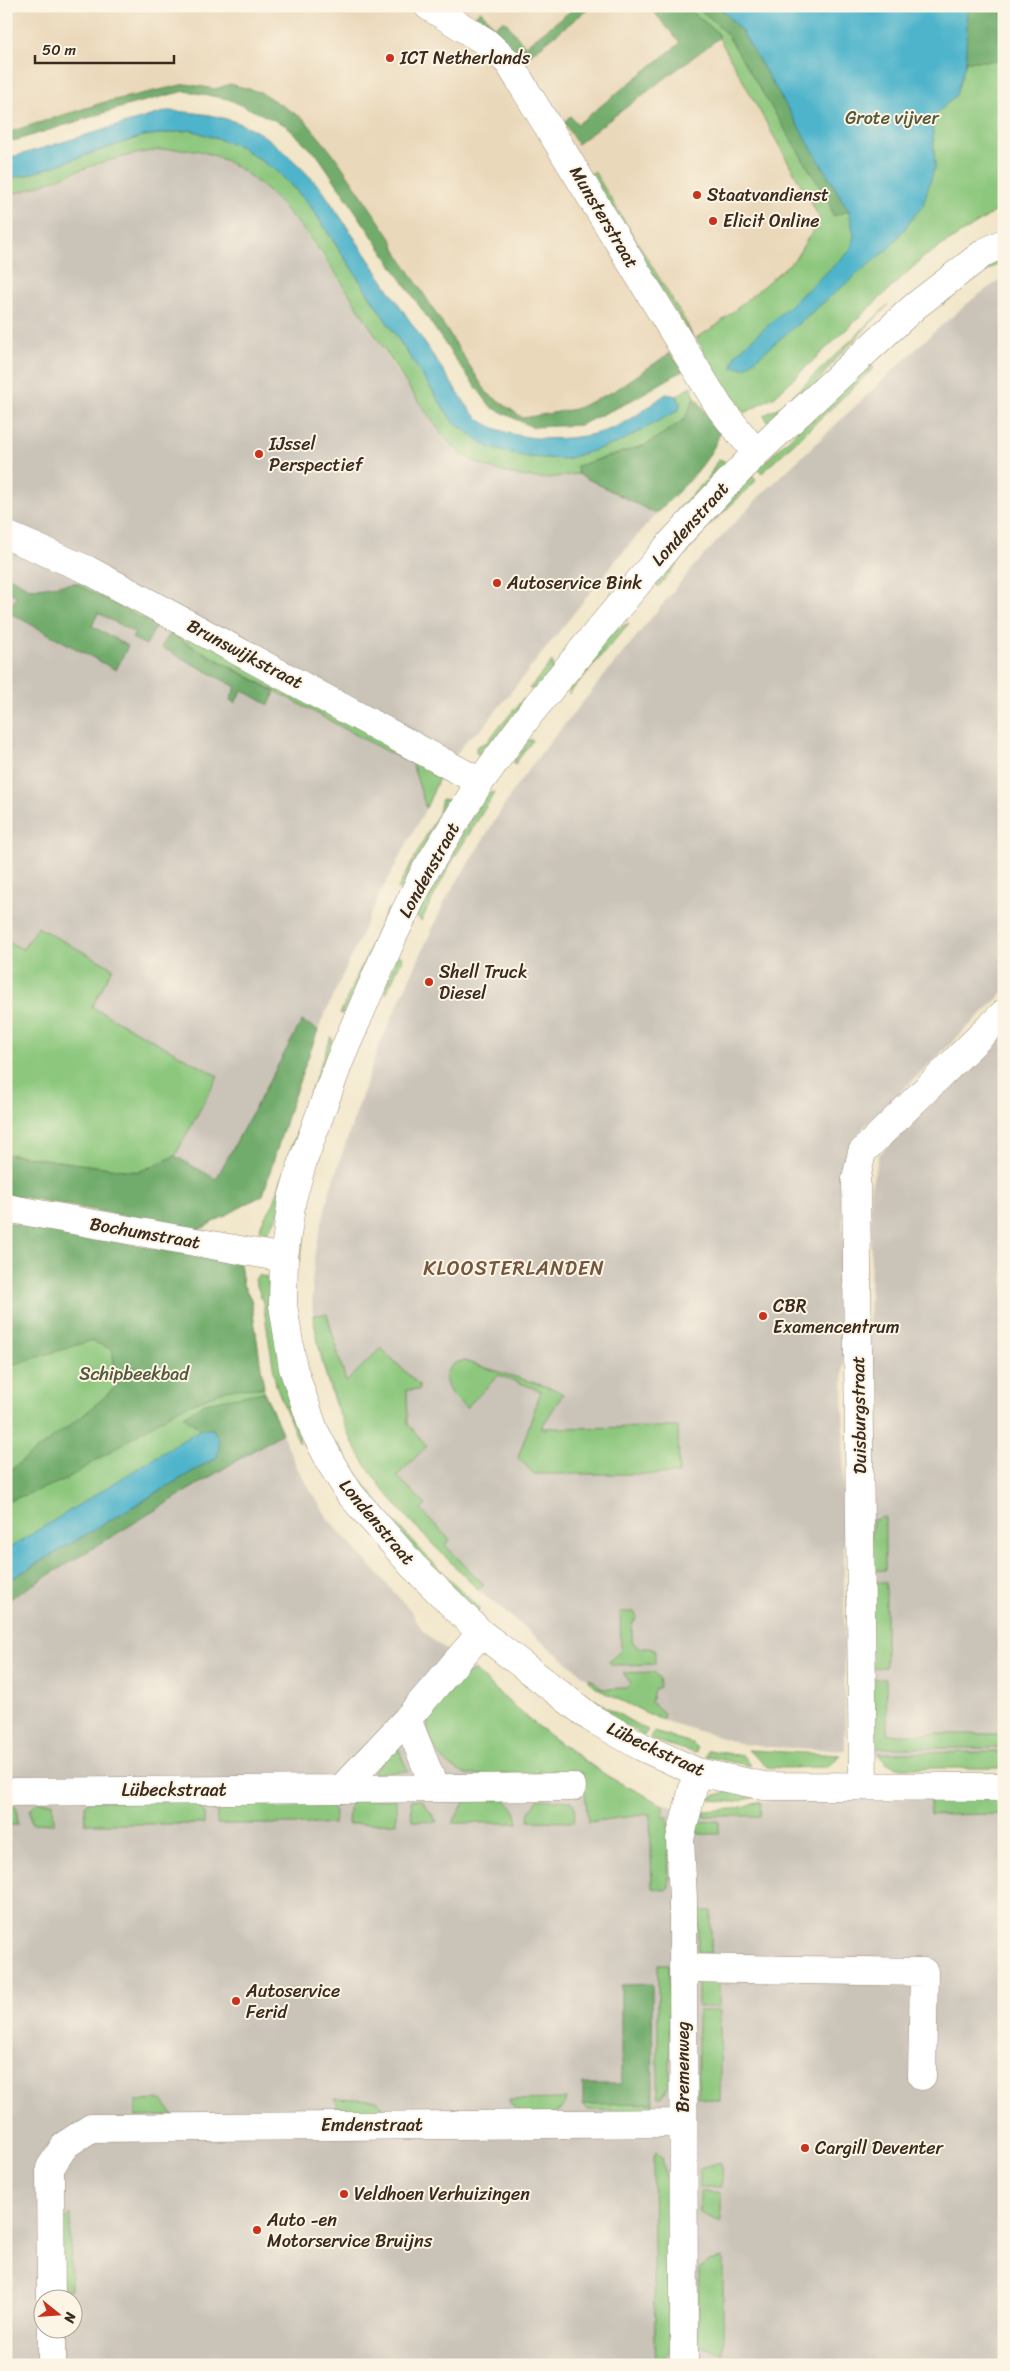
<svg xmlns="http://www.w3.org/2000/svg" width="1010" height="2371" font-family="Sriracha,sans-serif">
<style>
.built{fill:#ead8ba}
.industrial{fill:#cac3b8;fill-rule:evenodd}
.green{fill:#8cc77d;stroke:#64784e}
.forest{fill:#71ac6c;stroke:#566b45}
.water{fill:#4db4cb;stroke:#446f74}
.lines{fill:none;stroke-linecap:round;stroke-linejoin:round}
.minor-casing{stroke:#968874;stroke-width:29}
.minor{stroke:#fff;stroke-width:28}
.poi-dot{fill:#c8321e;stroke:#fcf5e5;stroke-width:2}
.labels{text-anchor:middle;stroke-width:4;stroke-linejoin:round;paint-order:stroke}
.poi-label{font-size:18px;fill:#3b2a1e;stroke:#fcf5e5;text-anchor:start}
.park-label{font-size:18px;fill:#53593a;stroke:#fcf5e5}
.street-label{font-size:18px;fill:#3b2a1e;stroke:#fcf5e5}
.quarter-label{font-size:20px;letter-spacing:1px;fill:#74563f;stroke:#fcf5e5}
</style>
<rect width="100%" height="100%" fill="#fcf5e5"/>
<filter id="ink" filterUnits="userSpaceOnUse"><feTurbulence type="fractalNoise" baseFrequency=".02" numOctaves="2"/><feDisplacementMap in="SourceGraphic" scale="10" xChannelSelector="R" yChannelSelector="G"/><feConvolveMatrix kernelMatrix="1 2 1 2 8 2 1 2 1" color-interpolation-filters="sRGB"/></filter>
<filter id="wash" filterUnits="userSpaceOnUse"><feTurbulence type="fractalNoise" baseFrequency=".0096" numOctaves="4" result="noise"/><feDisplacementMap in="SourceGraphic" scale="20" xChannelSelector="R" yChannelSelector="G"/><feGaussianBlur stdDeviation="1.12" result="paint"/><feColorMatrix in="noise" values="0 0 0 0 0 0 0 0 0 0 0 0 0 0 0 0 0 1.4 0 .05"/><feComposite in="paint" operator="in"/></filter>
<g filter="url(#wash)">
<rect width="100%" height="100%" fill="#f1e6c9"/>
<path class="built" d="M 6,6 L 649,6 L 681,42 L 719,38 L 769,111 L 827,232 L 716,326 L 670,353 L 614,391 L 575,409 L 524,418 L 487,393 L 395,248 L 394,243 L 337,159 L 304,119 L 230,84 L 215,89 L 186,84 L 105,102 L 6,133 Z"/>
<path class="industrial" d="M 181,149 L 209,154 L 245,171 L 289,211 L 359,308 L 396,371 L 438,428 L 464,455 L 491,469 L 537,478 L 578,474 L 656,514 L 616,560 L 480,731 L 469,737 L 439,778 L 426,808 L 380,894 L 322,1020 L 290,1107 L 263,1195 L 6,1194 L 6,194 L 20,192 L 139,152 Z
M 1004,277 L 1004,992 L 866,1125 L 855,1138 L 845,1156 L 842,1202 L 845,1264 L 843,1359 L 845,1750 L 768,1747 L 742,1744 L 662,1720 L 605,1693 L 478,1590 L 396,1503 L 364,1462 L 334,1404 L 321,1362 L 313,1315 L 312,1284 L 315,1251 L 330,1190 L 378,1048 L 445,901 L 515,788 L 538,757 L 693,567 L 759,497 L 934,332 L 974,298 Z
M 1004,1030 L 1004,1768 L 901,1768 L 886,1763 L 872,1748 L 867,1405 L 871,1254 L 870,1190 L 879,1155 Z
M 6,1222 L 240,1264 L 243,1285 L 251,1299 L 264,1392 L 297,1468 L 329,1520 L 412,1612 L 422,1630 L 435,1642 L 475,1670 L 499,1695 L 551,1736 L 610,1777 L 663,1805 L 703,1811 L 734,1809 L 780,1798 L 1004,1797 L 1004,2365 L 6,2365 ZM 42,2298 L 72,2298 L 72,2328 L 42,2328 Z"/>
<path class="green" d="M 649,6 L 1004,6 L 1004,206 L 924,257 L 775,396 C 764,401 754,409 744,413 L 734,398 L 726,404 L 697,354 L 703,349 L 696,338 L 716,326 L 795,259 L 820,219 L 719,38 L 681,43 Z
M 191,130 L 239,146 L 278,172 L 309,204 L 453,422 L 566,459 L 680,403 L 677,396 L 691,386 L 695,397 L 684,420 L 646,445 L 577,466 L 578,474 C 565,475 550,479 537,478 C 513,476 485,469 465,456 C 447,444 433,421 421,405 C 367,332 282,149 180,149 C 125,149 71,175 20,192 L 6,194 L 6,178 L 27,175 L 143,136 Z
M 594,171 L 687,324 L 696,345 L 591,175 Z
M 1004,255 L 1004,261 L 973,279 L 942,305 L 944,296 Z
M 888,305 L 836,359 L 811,390 L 782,417 L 768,422 L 764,415 L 782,406 Z
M 868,362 L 874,368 L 762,473 L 758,469 Z
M 719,460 L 723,460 L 726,467 L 686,514 L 679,513 L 677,510 L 709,477 L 716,463 Z
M 751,474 L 756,481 L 708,527 L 658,587 L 652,581 Z
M 89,581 L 159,617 L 156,626 L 74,583 Z
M 629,623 L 569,694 L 570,683 L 612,631 Z
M 175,626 L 434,765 L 430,773 L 439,778 L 426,808 L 412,763 L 384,750 L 170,634 Z
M 552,661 L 553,670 L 538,689 L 529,689 Z
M 523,699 L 524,703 L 483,756 L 476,753 L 476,747 L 487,742 Z
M 523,740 L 533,740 L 514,765 L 514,755 Z
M 495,792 L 451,863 L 421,921 L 415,915 L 484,795 Z
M 442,799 L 448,800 L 450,804 L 445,817 L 406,887 L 397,890 L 438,814 Z
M 388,908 L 391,917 L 348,1013 L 340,1014 Z
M 37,927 L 113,968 L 92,1007 L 218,1076 L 175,1156 L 139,1172 L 6,1154 L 6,941 L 23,949 Z
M 397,955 L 403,957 L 386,994 L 384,990 Z
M 331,1037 L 334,1046 L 279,1214 L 267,1233 L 260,1230 C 261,1219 271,1211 275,1200 C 292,1145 310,1091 331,1037 Z
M 299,1218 L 307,1219 L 300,1261 L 292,1261 Z
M 6,1222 L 240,1264 L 243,1285 L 251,1299 L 264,1392 L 282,1433 L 6,1600 Z
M 258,1275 L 266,1277 L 270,1289 L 300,1431 L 299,1443 L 276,1385 L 263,1302 L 255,1280 Z
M 327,1314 L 346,1382 L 381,1348 L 419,1385 L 419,1390 L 407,1390 L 408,1424 L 427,1446 L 397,1476 L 426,1505 L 421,1510 L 450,1540 L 445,1545 L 484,1585 L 478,1590 C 440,1550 394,1510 364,1462 C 335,1416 322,1368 313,1315 Z
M 464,1361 L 554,1389 L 563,1394 L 541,1428 L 678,1427 L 679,1474 L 534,1474 L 518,1458 L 541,1391 L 499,1375 L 466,1408 C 461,1403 452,1397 449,1390 C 441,1375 449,1362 464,1361 Z
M 338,1444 C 375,1508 428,1558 480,1609 L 475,1616 L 405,1547 L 331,1448 Z
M 885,1517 L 885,1570 L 868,1571 L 873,1520 Z
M 866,1582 L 886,1582 L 886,1667 L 869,1668 Z
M 620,1612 L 634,1612 L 637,1617 L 632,1624 L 632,1641 L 637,1647 L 655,1649 L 655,1664 L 613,1665 L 609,1662 L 621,1650 Z
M 475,1670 C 515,1710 561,1747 609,1777 C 627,1787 646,1795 663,1805 L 663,1816 L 668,1816 L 669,1887 L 665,1890 L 652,1888 L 650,1814 L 588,1822 L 583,1773 L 469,1775 C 444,1767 438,1754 426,1732 L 432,1710 L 464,1676 Z
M 654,1672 L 659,1678 L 660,1687 L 654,1690 L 651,1702 L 664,1713 L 662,1720 L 605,1693 L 588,1681 L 590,1678 L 603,1689 L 626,1688 L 631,1683 L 623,1673 Z
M 868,1678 L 886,1679 L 887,1734 L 1003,1734 L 1003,1748 L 872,1748 Z
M 579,1691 L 639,1726 L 648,1730 L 644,1736 L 581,1699 Z
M 654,1732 L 692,1743 L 697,1748 L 696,1753 L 649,1739 Z
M 397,1745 L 408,1771 L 372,1774 Z
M 708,1750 L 743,1756 L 751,1766 L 705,1756 Z
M 748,1750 L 841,1755 L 827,1767 L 783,1768 L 767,1767 Z
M 1002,1752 L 1001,1768 L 901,1768 L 886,1763 L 877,1753 Z
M 732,1790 L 757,1797 L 732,1802 L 711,1800 L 711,1797 Z
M 1004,1797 L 1004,1814 L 930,1815 L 930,1798 Z
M 396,1799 L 396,1823 L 348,1824 L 350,1800 Z
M 466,1799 L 506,1800 L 515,1811 L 518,1823 L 453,1823 Z
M 539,1799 L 572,1801 L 575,1809 L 574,1822 L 528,1821 L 529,1812 Z
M 194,1800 L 204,1812 L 204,1824 L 86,1824 L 85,1806 L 89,1801 Z
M 326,1800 L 335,1812 L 334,1824 L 217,1824 L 217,1801 Z
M 411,1800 L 422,1800 L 437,1822 L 412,1821 Z
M 6,1802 L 15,1806 L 17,1810 L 17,1825 L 6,1825 Z
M 38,1802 L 53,1802 L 54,1824 L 31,1823 L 30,1810 Z
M 761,1802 L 760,1816 L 704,1816 L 703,1811 L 734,1809 Z
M 719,1821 L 719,1834 L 699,1834 L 693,1826 L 694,1822 Z
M 698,1911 L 711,1911 L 711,1953 L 698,1953 Z
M 658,1964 L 669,1964 L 670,2075 L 668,2086 L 662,2097 L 658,2097 Z
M 698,1980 L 719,1980 L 719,2007 L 698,2007 Z
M 698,2011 L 720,2011 L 720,2101 L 698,2097 Z
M 334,2098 L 377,2100 L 384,2110 L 384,2115 L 343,2115 Z
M 566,2099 L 563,2108 L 552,2115 L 522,2114 L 510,2104 L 509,2100 Z
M 162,2100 L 174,2116 L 136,2117 L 136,2101 Z
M 653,2103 L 653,2106 L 646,2111 L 588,2110 L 583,2104 Z
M 656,2151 L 662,2157 L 666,2178 L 671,2179 L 671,2343 L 669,2351 L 659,2365 L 656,2365 L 655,2341 L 653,2159 Z
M 721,2162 L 722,2187 L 700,2187 L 700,2168 Z
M 700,2192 L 721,2192 L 721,2222 L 700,2213 Z
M 70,2214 L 71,2290 L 58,2290 L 59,2226 Z
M 723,2258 L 723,2354 L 698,2345 L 699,2270 L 709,2261 Z"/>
<path class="forest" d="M 577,6 L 592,6 L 522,61 L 500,37 L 474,16 L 481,11 L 495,27 L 504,20 L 525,46 Z
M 649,6 L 685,6 L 718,33 L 719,38 L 577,144 L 564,122 L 570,116 L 578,124 L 680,43 Z
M 695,6 L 719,6 L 742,32 L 849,211 L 833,216 L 829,202 L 728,36 L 715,22 Z
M 967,6 L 1004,6 L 1004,81 L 1002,61 L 966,61 Z
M 186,84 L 215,89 L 230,84 L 260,92 L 304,119 L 337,159 L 394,243 L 395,249 L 487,393 L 523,418 L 575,409 L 614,391 L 670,353 L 684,370 L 625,404 L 580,425 L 532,427 L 491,407 L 458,363 L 318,156 L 285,125 L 228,99 L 185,91 L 133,104 L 17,140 L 6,141 L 6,133 L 105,102 Z
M 695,397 L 720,432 C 710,465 680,489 656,514 L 578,474 L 577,466 L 646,445 L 684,420 Z
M 7,576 L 31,589 L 74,583 L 156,626 L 146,645 L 132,638 L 135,633 L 98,613 L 92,626 L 128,646 L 116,670 L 8,612 L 17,596 L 6,590 Z
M 170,634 L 275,692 L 269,705 L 242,690 L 235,703 L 230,700 L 236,687 L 161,647 Z
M 302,1021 L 318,1030 L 290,1107 L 263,1195 L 199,1230 L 6,1194 L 6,1154 L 139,1172 L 175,1156 L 216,1179 Z
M 6,1222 L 240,1264 L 243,1285 L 251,1299 L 264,1388 L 229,1389 L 178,1409 L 65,1480 L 6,1502 L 6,1474 C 42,1443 84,1419 117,1385 L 112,1349 L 90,1341 L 6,1367 Z
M 264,1392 L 282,1433 L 6,1601 L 6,1582 L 217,1457 L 213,1429 L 201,1430 L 183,1416 L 205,1403 Z
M 652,1984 L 653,2103 L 583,2104 L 583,2084 L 621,2084 L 621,1985 Z"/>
<path class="water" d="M 719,6 L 967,6 L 966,61 L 956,95 L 932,118 L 935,166 L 923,205 L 891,246 L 745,368 L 732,367 L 736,354 L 850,251 L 854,236 L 849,211 L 742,32 Z
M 167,111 C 200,112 236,117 264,136 C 285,150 303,170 321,188 L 458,393 C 465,402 473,416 483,422 C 518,444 580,443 618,426 C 634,419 650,405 666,394 L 677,396 L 680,403 L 679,410 L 618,443 L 566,459 L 527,457 L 490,448 L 453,422 L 309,204 L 278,172 L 239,146 L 191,130 L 143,136 L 27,175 L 6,178 L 6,157 L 16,156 Z
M 201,1429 L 213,1429 C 219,1439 221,1445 217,1457 L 6,1582 L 6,1550 Z"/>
</g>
<g filter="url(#ink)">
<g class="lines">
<defs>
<path id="minor" d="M 428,6 L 486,42 L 509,63 L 720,408 L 756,453
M 1004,243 L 985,252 L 914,307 L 756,453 L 670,544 L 532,711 L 480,782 L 425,871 L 394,934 L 339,1062 L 303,1161 L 292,1199 L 284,1258 L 283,1305 L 293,1368 L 314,1430 L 332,1465 L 350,1494 L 413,1566 L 481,1633 L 591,1718 L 642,1747 L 697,1772 L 764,1786 L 1004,1787
M 6,535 L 88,570 L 480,782
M 6,1208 L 284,1258
M 407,1719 L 435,1788
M 863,1786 L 856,1179 L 862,1152 L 1004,1013
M 341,1789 L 407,1719 L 481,1633
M 6,1792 L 572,1787
M 683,1968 L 924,1972 L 922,2076
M 51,2298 L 50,2168 L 65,2145 L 91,2128 L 683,2123
M 52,2328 L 52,2365
M 684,2365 L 683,1899 L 680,1839 L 697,1772"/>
</defs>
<use href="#minor" class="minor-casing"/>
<use href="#minor" class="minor"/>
</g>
</g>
<g class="poi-dot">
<circle cx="390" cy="58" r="5"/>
<circle cx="697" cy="195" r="5"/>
<circle cx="713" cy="221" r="5"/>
<circle cx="259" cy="454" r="5"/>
<circle cx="497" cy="583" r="5"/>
<circle cx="429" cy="982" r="5"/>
<circle cx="763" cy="1316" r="5"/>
<circle cx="236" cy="2001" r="5"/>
<circle cx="805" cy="2148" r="5"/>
<circle cx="344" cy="2194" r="5"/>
<circle cx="257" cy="2230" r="5"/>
</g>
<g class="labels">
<g class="poi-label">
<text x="400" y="64">ICT Netherlands</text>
<text x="707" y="201">Staatvandienst</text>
<text x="723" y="227">Elicit Online</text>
<text x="269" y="450">IJssel<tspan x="269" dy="21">Perspectief</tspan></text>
<text x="507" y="589">Autoservice Bink</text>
<text x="439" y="978">Shell Truck<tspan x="439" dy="21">Diesel</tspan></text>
<text x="773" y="1312">CBR<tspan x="773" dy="21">Examencentrum</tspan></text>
<text x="246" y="1997">Autoservice<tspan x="246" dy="21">Ferid</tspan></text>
<text x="815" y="2154">Cargill Deventer</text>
<text x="354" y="2200">Veldhoen Verhuizingen</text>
<text x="267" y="2226">Auto -en<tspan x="267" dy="21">Motorservice Bruijns</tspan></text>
</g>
<g class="park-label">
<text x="892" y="124">Grote vijver</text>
<text x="134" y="1380">Schipbeekbad</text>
</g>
<g class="street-label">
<text transform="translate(604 217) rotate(59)" y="6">Munsterstraat</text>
<text transform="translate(690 524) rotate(-48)" y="6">Londenstraat</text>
<text transform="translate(245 654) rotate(28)" y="6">Brunswijkstraat</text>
<text transform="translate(429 870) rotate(-61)" y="6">Londenstraat</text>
<text transform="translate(145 1233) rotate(10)" y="6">Bochumstraat</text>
<text transform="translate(859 1415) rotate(-91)" y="6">Duisburgstraat</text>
<text transform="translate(377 1522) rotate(50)" y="6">Londenstraat</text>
<text transform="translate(656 1749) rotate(25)" y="6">Lübeckstraat</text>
<text x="174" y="1796">Lübeckstraat</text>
<text transform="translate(683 2067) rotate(-90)" y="6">Bremenweg</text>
<text x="372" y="2131">Emdenstraat</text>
</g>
<g class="quarter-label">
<text x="514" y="1275">KLOOSTERLANDEN</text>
</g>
</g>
<rect width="1010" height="2371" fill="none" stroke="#fcf5e5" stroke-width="25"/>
<g transform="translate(58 2314) rotate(107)"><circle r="24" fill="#fcf5e5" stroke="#afa495"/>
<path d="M0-4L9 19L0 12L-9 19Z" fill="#c8321e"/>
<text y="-8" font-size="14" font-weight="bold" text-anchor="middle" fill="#3b2a1e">N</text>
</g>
<path d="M35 55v8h139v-8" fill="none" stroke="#3b2a1e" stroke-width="2.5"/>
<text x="42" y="55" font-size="15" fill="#3b2a1e" stroke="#fcf5e5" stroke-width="4" paint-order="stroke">50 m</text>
</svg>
